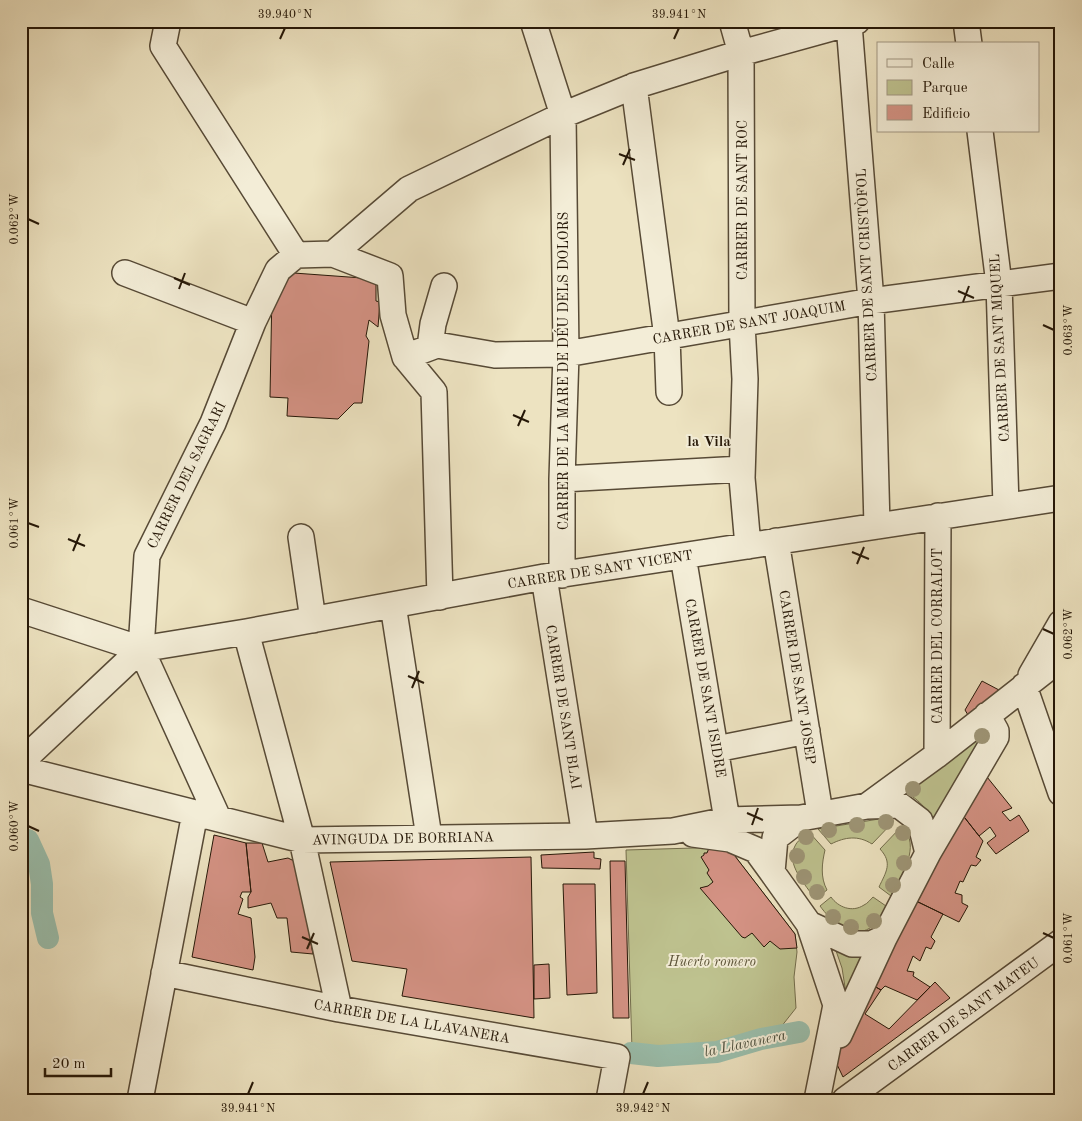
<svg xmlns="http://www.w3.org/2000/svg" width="1082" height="1121" font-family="'Old Standard TT',serif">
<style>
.green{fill:#bec28f;stroke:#726c4b}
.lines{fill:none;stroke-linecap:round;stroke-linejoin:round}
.canal{stroke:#9abfad;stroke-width:22}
.building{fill:#d49284;stroke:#251707}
.minor-casing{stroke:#574a36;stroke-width:28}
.minor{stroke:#f3edd7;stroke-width:25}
.tree{fill:#9d9475}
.ticks{fill:none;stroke:#251707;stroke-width:2}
.labels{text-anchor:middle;stroke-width:4;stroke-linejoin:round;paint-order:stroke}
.street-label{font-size:14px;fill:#251707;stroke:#f3edd7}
.park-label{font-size:14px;font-style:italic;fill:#5b5337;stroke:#f3edd7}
.neighbourhood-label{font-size:15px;font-weight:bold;fill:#251707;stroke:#f3edd7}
.water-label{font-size:15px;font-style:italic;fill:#4e5241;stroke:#f3edd7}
.neatline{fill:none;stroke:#251707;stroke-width:2}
.ticks-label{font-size:12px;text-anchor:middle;fill:#251707}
</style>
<rect width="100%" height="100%" fill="#ede3c1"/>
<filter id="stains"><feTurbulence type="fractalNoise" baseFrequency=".004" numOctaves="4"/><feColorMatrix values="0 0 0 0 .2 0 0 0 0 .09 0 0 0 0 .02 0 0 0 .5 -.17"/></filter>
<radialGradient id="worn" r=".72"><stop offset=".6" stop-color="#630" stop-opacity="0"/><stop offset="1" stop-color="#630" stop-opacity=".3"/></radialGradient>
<path class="green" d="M 989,730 L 937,831 C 927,809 923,802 902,790 Z
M 885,818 L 894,821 L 872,844 C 858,835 845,837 831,844 L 818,829 Z
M 902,826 C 922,847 901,875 891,896 L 879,887 C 886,872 893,863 880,849 Z
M 809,832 L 825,850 C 822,863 820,877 827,890 L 815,899 C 806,885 785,864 795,846 C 797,841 804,836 809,832 Z
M 728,847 L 795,934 L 797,952 L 794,977 L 796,1008 L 777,1032 L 750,1033 L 725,1046 L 715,1047 L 632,1050 L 626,850 Z
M 831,897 C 838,907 852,913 864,905 C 867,904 871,899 873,897 L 886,906 C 882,913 878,923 870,928 C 851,940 830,920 820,906 Z
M 834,945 L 873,952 L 848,1006 L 842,968 Z"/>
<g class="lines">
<path class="canal" d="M 28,840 L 39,864 L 42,884 L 42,913 L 48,938
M 631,1053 L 658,1056 L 717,1052 L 761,1039 L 799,1032"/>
</g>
<path class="building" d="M 280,272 L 376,279 L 376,301 L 380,302 L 378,327 L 369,320 L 366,336 L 369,341 L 362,403 L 354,403 L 338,419 L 287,416 L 288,398 L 270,397 L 272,290 Z
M 982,681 L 999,690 L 968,715 L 965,710 Z
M 983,772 L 1012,808 L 1002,812 L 1010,821 L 1019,815 L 1029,831 L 996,854 L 987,843 L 996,836 L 990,827 L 979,836 L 961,813 Z
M 961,813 L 983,841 L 976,857 L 981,860 L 976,866 L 971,865 L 963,882 L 960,881 L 955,893 L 962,895 L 962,903 L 968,906 L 959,922 L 914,900 Z
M 214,835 L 246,843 L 251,892 L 242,892 L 240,897 L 243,899 L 238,914 L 251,918 L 255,957 L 253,970 L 192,957 Z
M 246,843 L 262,843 L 268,862 L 288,858 L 296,862 L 312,936 L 310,939 L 313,954 L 291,952 L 287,918 L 277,918 L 271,903 L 248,908 L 248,897 L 251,892 Z
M 728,847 L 795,934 L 797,948 L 780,949 L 770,941 L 764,947 L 752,933 L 745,938 L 742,937 L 700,888 L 708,886 L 713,882 L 707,873 L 709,870 L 701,857 L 704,855 L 704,853 L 707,853 L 709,848 Z
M 594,852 L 594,858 L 601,859 L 600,869 L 542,868 L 541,855 Z
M 531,857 L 534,1018 L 402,996 L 407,969 L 352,961 L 330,862 Z
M 610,861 L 625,861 L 629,1018 L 613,1018 Z
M 563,884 L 595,884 L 597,993 L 567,995 Z
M 914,900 L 943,914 L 931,937 L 935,941 L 931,949 L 926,947 L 920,961 L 913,956 L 907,971 L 914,972 L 913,976 L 930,987 L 917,1000 L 885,986 L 881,990 L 867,982 Z
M 549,964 L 550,998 L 534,999 L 534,965 Z
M 867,982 L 881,990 L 865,1014 L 889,1029 L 935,982 L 950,998 L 843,1077 L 831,1052 Z"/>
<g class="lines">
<defs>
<path id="minor" d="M 168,21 L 163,46 L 296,255
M 533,21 L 563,115 L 566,354 L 562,479 L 562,575
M 732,21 L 741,53 L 742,324 L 745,379 L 742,478 L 748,546
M 966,21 L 969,44
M 849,24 L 871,301 L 877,526
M 634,86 L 667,337 L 669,392
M 980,131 L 999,284 L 1006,506
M 333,254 L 390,276 L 393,315 L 405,357 L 434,392 L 440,597
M 296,255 L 333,254 L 409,189 L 563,115 L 634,86 L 741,53 L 857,21
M 125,273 L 253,322
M 430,347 L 433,324 L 444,286
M 405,357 L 437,345 L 495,355 L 566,354 L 871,301 L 1061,276
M 562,479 L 742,469
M 301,537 L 313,620
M 776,541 L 820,813
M 683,556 L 727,820
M 544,577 L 585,836
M 393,605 L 429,837
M 21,610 L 141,649 L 246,632 L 544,577 L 1061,498
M 246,632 L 302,840 L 339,1009
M 1031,675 L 1061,623
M 1024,686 L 1061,793
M 716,749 L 807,731
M 937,755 L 938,516
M 21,762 L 141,649
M 21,769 L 302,840 L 585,836 L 673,831 L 727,820 L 801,818
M 867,806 L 937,755 L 1061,658
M 218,818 L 141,649 L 147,556 L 213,423 L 253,322 L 278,270 L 296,255
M 693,834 L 730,839 L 756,850 L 772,872
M 928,853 L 996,737 L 996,731 L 987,715
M 809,924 L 852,944 L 871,944 L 884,938 L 928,853 L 920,821 L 899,805 L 867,806 L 801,818 L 775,838 L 772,872 L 809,924 L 836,1005 L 817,1100
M 164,973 L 339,1009 L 617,1057 L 609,1100
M 839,1035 L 884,938
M 140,1100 L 195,813
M 845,1100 L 1061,942"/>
</defs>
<use href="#minor" class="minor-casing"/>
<use href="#minor" class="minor"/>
</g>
<g class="tree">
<circle cx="982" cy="736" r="8"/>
<circle cx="913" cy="789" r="8"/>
<circle cx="886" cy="822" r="8"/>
<circle cx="857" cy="825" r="8"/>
<circle cx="829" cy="830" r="8"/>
<circle cx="903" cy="833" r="8"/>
<circle cx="806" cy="837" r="8"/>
<circle cx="797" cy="856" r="8"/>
<circle cx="904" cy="863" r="8"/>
<circle cx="804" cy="877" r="8"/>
<circle cx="893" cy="885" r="8"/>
<circle cx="817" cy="892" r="8"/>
<circle cx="833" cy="917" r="8"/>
<circle cx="874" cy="921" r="8"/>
<circle cx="851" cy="927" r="8"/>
</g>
<path class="ticks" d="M 280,39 L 285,28M 674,39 L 679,28M 619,154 L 635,160M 623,165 L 630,149M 28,219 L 39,224M 174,278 L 190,285M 179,289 L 185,273M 958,291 L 974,298M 963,302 L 969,286M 1043,325 L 1054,330M 513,415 L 529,422M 518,426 L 525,410M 28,523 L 39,527M 68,539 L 85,546M 73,551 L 80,534M 852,552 L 869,559M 857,564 L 864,547M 1043,629 L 1054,634M 408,676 L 424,683M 412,688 L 419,671M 747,813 L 763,820M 752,825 L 758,808M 28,826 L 39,831M 1043,933 L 1054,938M 302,937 L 318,944M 307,949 L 314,933M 248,1094 L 253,1082M 643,1094 L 648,1082"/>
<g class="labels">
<g class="street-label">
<text transform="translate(742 200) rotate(-90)" y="5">CARRER DE SANT ROC</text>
<text transform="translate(866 275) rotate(-93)" y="5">CARRER DE SANT CRISTÒFOL</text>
<text transform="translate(749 322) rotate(-10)" y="5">CARRER DE SANT JOAQUIM</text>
<text transform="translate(999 348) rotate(-93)" y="5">CARRER DE SANT MIQUEL</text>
<text transform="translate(563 371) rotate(-90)" y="5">CARRER DE LA MARE DE DÉU DELS DOLORS</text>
<text transform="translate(186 475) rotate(-64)" y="5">CARRER DEL SAGRARI</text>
<text transform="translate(600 569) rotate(-9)" y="5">CARRER DE SANT VICENT</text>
<text transform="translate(937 636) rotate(-90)" y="5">CARRER DEL CORRALOT</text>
<text transform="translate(798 677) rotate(81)" y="5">CARRER DE SANT JOSEP</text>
<text transform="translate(706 688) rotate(80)" y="5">CARRER DE SANT ISIDRE</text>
<text transform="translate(564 707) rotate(81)" y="5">CARRER DE SANT BLAI</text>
<text transform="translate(403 838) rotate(-1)" y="5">AVINGUDA DE BORRIANA</text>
<text transform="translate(963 1014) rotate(-36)" y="5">CARRER DE SANT MATEU</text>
<text transform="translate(412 1021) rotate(10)" y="5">CARRER DE LA LLAVANERA</text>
</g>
<g class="park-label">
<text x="712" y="966">Huerto romero</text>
</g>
<g class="neighbourhood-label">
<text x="709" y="446">la Vila</text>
</g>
<g class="water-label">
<text transform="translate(745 1043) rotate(-12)" y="5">la Llavanera</text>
</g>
</g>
<rect width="1082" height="1121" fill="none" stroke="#ede3c1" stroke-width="55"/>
<rect x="877" y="42" width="162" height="90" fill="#f3edd7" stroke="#a19784"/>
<rect x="887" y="59" width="25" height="8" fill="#f3edd7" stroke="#a19784"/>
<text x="922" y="68" font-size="15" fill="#251707">Calle</text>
<rect x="887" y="80" width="25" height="15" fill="#bec28f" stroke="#a19784"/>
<text x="922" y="92" font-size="15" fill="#251707">Parque</text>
<rect x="887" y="105" width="25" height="15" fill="#d49284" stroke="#a19784"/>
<text x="922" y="118" font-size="15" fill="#251707">Edificio</text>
<path d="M45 1068v8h66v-8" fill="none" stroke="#251707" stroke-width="2.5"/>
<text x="52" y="1068" font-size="15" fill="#251707" stroke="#f3edd7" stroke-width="4" paint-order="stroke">20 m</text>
<rect x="28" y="28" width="1026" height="1066" class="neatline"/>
<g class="ticks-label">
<text x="285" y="18">39.940°N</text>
<text x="679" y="18">39.941°N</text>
<text transform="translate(14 219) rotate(-90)" y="4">0.062°W</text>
<text transform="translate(1068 330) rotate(-90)" y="4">0.063°W</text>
<text transform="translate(14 523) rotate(-90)" y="4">0.061°W</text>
<text transform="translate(1068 634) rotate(-90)" y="4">0.062°W</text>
<text transform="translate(14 826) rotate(-90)" y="4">0.060°W</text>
<text transform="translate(1068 938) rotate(-90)" y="4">0.061°W</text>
<text x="248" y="1112">39.941°N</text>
<text x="643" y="1112">39.942°N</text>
</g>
<rect width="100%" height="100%" filter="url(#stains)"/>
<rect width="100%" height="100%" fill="url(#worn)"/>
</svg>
